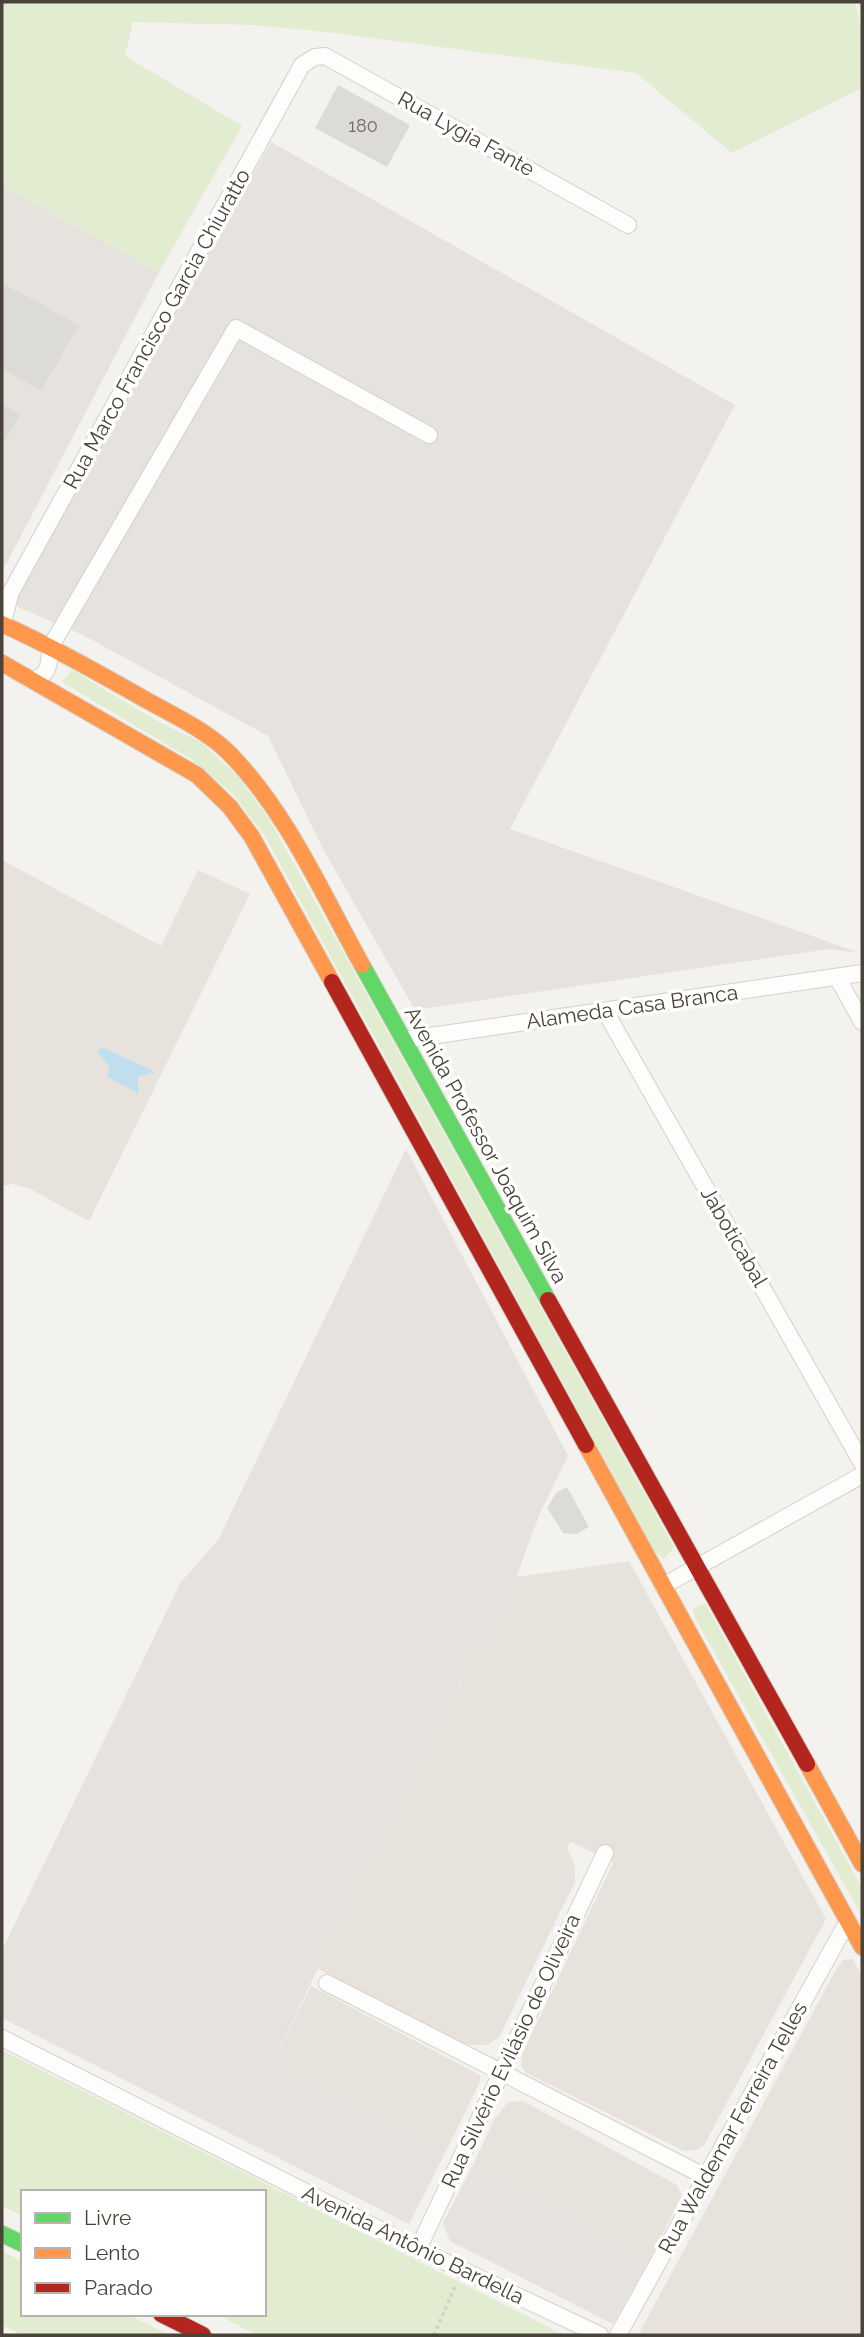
<svg xmlns="http://www.w3.org/2000/svg" width="864" height="2337" font-family="Raleway,sans-serif">
<style>
.residential{fill:#e7e3dc}
.industrial{fill:#e6e2de}
.green{fill:#e2ecd0}
.water{fill:#c1deef}
.building{fill:#dddbd7}
.lines{fill:none;stroke-linecap:round;stroke-linejoin:round}
.street-casing{stroke:#d2d0cc;stroke-width:18}
.fast-casing{stroke:#d2cfc5;stroke-width:18}
.slow-casing{stroke:#d2cfc5;stroke-width:18}
.jam-casing{stroke:#d2cfc5;stroke-width:18}
.path{stroke:#d3d2cc;stroke-width:3.5;stroke-dasharray:3.5 3.5;stroke-linecap:butt}
.street{stroke:#fdfdfc;stroke-width:16}
.fast{stroke:#63d668;stroke-width:16}
.slow{stroke:#ff974d;stroke-width:16}
.jam{stroke:#b3261e;stroke-width:16}
.labels{text-anchor:middle;stroke-width:7;stroke-linejoin:round;paint-order:stroke}
.number-label{font-size:18px;fill:#706a61}
.street-label{font-size:21px;fill:#4a4339;stroke:#fff}
</style>
<rect width="100%" height="100%" fill="#f4f2ee"/>
<path class="residential" d="M 2,860 L 161,946 L 198,870 L 250,894 L 89,1221 L 30,1189 L 13,1184 L 2,1186 Z
M 629,1561 L 826,1919 L 704,2145 L 696,2150 L 684,2151 L 526,2073 L 521,2066 L 522,2054 L 613,1863 L 570,1841 L 567,1849 L 575,1865 L 575,1882 L 499,2037 L 488,2045 L 465,2045 L 318,1969 L 415,1769 L 516,1577 Z
M 853,1959 L 862,1976 L 862,2335 L 638,2335 L 837,1968 L 843,1960 Z
M 311,1986 L 480,2075 L 480,2082 L 444,2155 L 270,2067 Z
M 523,2101 L 677,2185 L 682,2196 L 649,2260 L 473,2165 L 495,2118 L 508,2102 Z"/>
<path class="industrial" d="M 271,142 L 735,405 L 510,829 L 860,953 L 829,949 L 415,1010 L 323,849 L 268,736 L 83,635 L 18,607 L 16,598 Z
M 2,186 L 159,272 L 2,572 Z
M 406,1149 L 568,1456 L 540,1513 L 516,1577 L 415,1769 L 270,2067 L 444,2155 L 409,2224 L 2,2018 L 2,1950 L 181,1582 L 218,1540 Z
M 473,2165 L 649,2260 L 613,2324 L 450,2241 L 443,2223 Z"/>
<path class="green" d="M 2,2 L 855,2 L 862,35 L 862,88 L 732,153 L 636,73 L 327,32 L 252,25 L 133,22 L 125,56 L 242,126 L 159,272 L 2,186 Z
M 72,670 L 159,722 L 201,742 L 239,778 L 268,817 L 674,1547 L 664,1559 L 655,1552 L 266,838 L 234,795 L 191,759 L 62,682 Z
M 705,1603 L 862,1888 L 862,1916 L 695,1618 L 693,1609 Z
M 2,2050 L 564,2335 L 257,2335 L 216,2314 L 264,2314 L 264,2192 L 23,2192 L 23,2216 L 2,2206 Z
M 2,2251 L 23,2262 L 23,2314 L 127,2314 L 169,2335 L 22,2335 L 2,2325 Z"/>
<path class="water" d="M 102,1047 L 155,1072 L 138,1077 L 138,1094 L 107,1076 L 110,1067 L 97,1052 Z"/>
<path class="building" d="M 338,85 L 410,125 L 387,167 L 315,128 Z
M 2,283 L 79,325 L 41,391 L 2,368 Z
M 2,404 L 20,415 L 2,446 Z
M 567,1487 L 589,1527 L 576,1534 L 563,1533 L 547,1508 L 556,1493 Z"/>
<g class="lines">
<defs>
<path id="street" d="M 2,625 L 11,592 L 302,65 L 315,57 L 325,56 L 628,225
M 33,680 C 50,675 49,663 51,646 L 236,328 L 429,435
M 837,977 L 862,1022
M 605,1011 L 862,1463
M 403,1040 L 862,973
M 663,1586 L 862,1475
M 327,1983 L 706,2177
M 2,2038 L 418,2249 L 600,2335
M 418,2249 L 605,1853
M 618,2335 L 848,1921"/>
<path id="fast" d="M 362,965 L 548,1300
M 2,2234 L 23,2244"/>
<path id="slow" d="M 2,624 C 53,647 100,674 148,701 C 175,716 207,731 229,753 C 287,812 322,893 362,965
M 2,663 L 197,775 L 230,807 L 252,837 L 332,982
M 586,1445 L 862,1947
M 807,1764 L 862,1864"/>
<path id="jam" d="M 332,982 L 586,1445
M 548,1300 L 807,1764
M 161,2314 L 203,2335"/>
</defs>
<use href="#street" class="street-casing"/>
<use href="#fast" class="fast-casing"/>
<use href="#slow" class="slow-casing"/>
<use href="#jam" class="jam-casing"/>
<path class="path" d="M 434,2335 L 455,2286"/>
<use href="#street" class="street"/>
<use href="#fast" class="fast"/>
<use href="#slow" class="slow"/>
<use href="#jam" class="jam"/>
</g>
<g class="labels">
<g class="number-label">
<text x="363" y="132">180</text>
</g>
<g class="street-label">
<text transform="translate(466 134) rotate(29)" y="7">Rua Lygia Fante</text>
<text transform="translate(157 329) rotate(-61)" y="7">Rua Marco Francisco Garcia Chiuratto</text>
<text transform="translate(632 1007) rotate(-8)" y="7">Alameda Casa Branca</text>
<text transform="translate(486 1145) rotate(61)" y="7">Avenida Professor Joaquim Silva</text>
<text transform="translate(734 1237) rotate(60)" y="7">Jaboticabal</text>
<text transform="translate(511 2051) rotate(-65)" y="7">Rua Silvério Evilásio de Oliveira</text>
<text transform="translate(733 2128) rotate(-61)" y="7">Rua Waldemar Ferreira Telles</text>
<text transform="translate(413 2245) rotate(26)" y="7">Avenida Antônio Bardella</text>
</g>
</g>
<rect width="864" height="2337" fill="none" stroke="#4a4339" stroke-width="7"/>
<rect x="21" y="2190" width="245" height="126" fill="#ffffff" stroke="#b7b4b0" stroke-width="2"/>
<rect x="35" y="2213" width="35" height="10" fill="#63d668" stroke="#b7b4b0" stroke-width="2"/>
<text x="84" y="2225" font-size="21" fill="#4a4339">Livre</text>
<rect x="35" y="2248" width="35" height="10" fill="#ff974d" stroke="#b7b4b0" stroke-width="2"/>
<text x="84" y="2260" font-size="21" fill="#4a4339">Lento</text>
<rect x="35" y="2283" width="35" height="10" fill="#b3261e" stroke="#b7b4b0" stroke-width="2"/>
<text x="84" y="2295" font-size="21" fill="#4a4339">Parado</text>
</svg>
